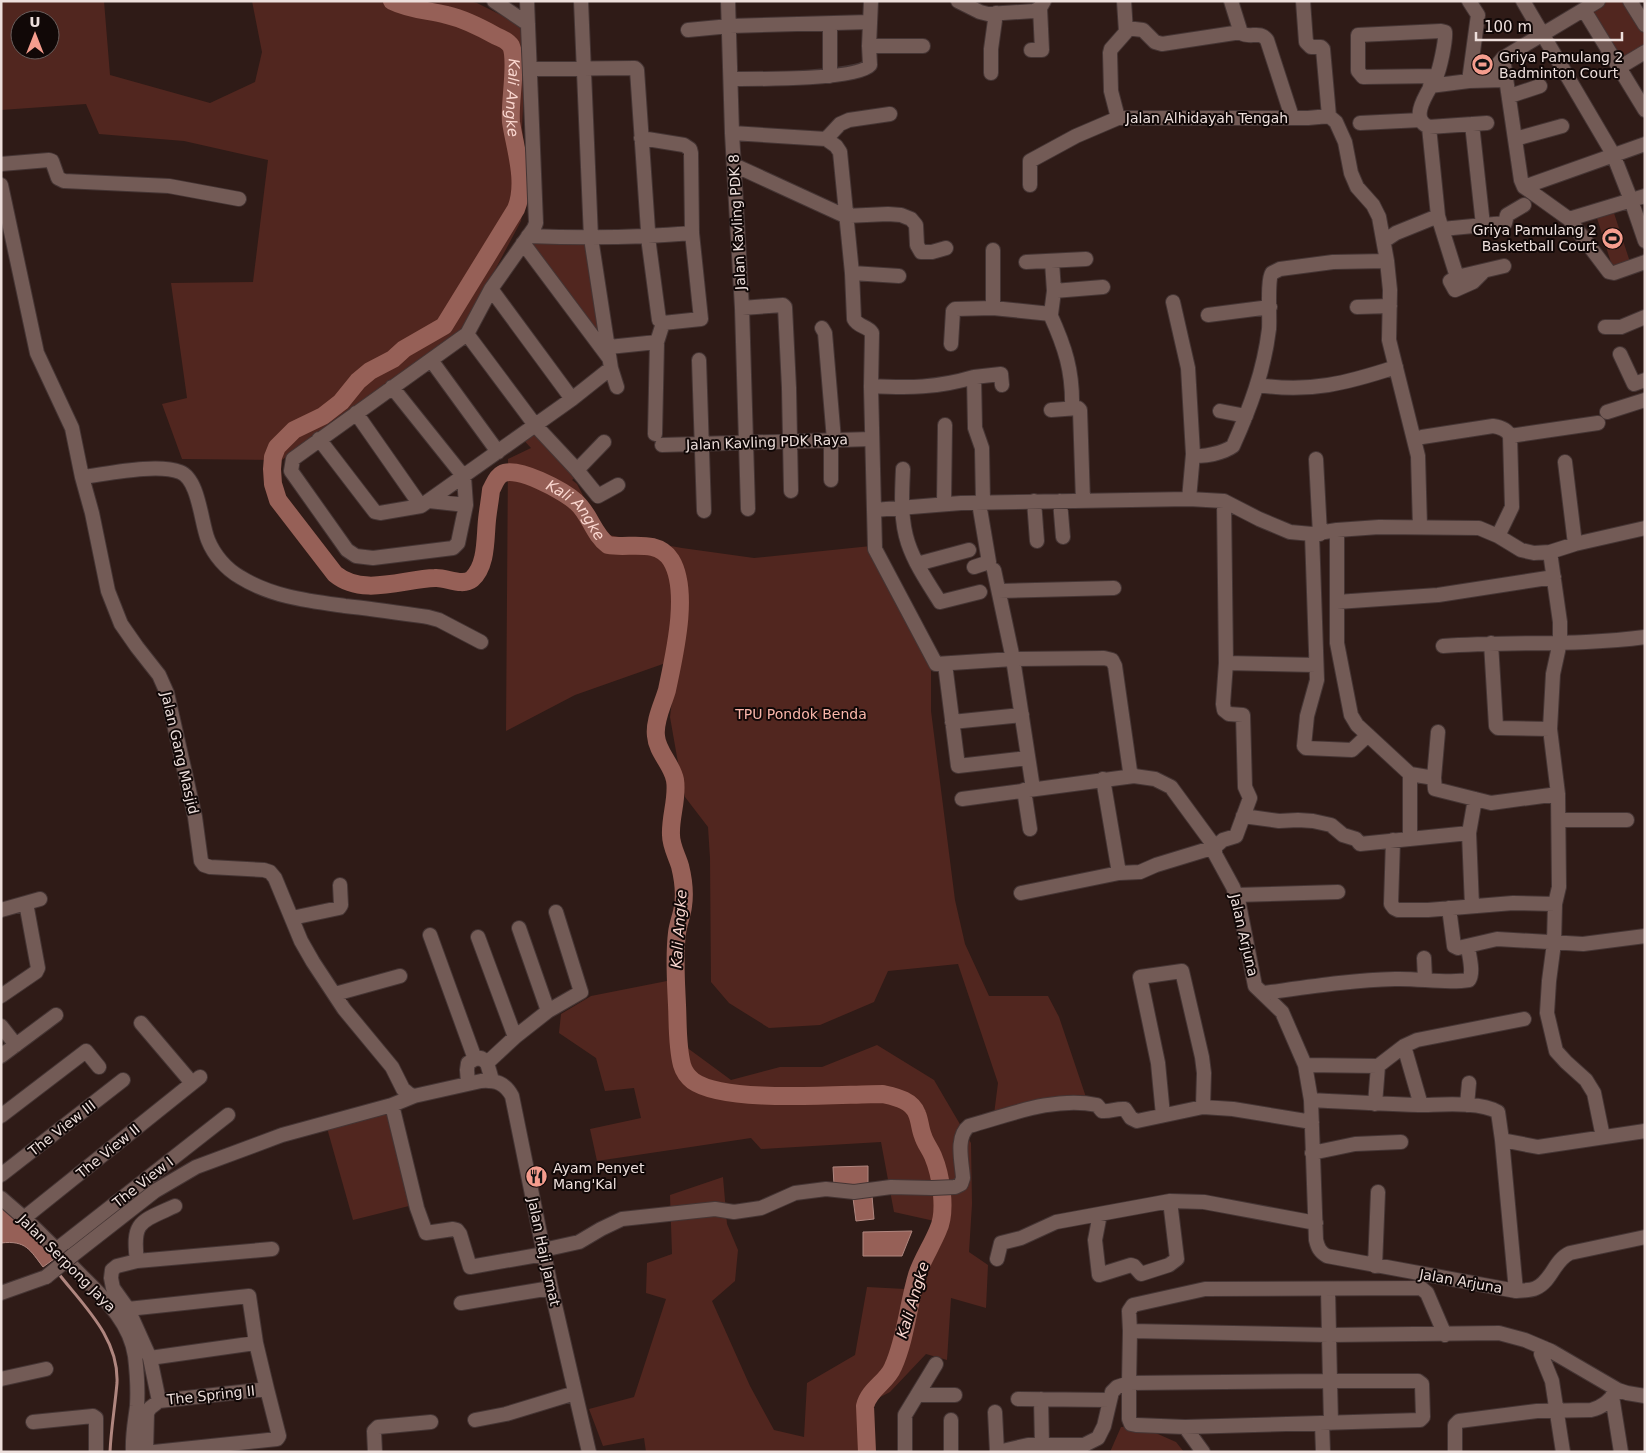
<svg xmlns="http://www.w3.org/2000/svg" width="1646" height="1453" font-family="'DejaVu Sans',sans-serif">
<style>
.green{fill:#51261f;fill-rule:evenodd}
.water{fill:#966057;stroke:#b0867f}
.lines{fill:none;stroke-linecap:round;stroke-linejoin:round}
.stream{stroke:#b0867f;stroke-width:3}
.river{stroke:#966057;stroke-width:18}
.minor-casing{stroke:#453534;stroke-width:16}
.minor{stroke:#735b56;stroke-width:14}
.minor-bridge-casing{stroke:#453534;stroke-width:16;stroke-linecap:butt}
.minor-bridge{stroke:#735b56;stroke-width:14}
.labels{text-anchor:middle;stroke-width:4;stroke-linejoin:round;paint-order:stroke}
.poi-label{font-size:14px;fill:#eddfdc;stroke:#110807;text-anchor:start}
.street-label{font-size:14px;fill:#eddfdc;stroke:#110807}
.park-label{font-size:14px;fill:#fab6aa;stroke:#110807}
.water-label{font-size:15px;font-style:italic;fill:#fad7d0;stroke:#110807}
</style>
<rect width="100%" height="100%" fill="#2f1b17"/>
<path class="green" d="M 1,1 L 104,1 L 110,75 L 210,103 L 255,82 L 262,52 L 252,1 L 470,1 L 477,3 L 527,28 L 522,128 L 528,177 L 521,221 L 462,332 L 282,460 L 182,459 L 162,404 L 187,398 L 171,283 L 253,282 L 268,160 L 184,141 L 99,134 L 86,104 L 1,110 ZM 20,20 L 50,20 L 50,50 L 20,50 Z
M 1605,1 L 1625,1 L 1645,34 L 1645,48 L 1621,62 L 1589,11 Z
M 1479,54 L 1489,55 L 1487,76 L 1476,75 Z
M 1613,210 L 1630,262 L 1613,269 L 1596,215 Z
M 591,238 L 605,353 L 523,243 Z
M 537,428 L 577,476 L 572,480 L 577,484 L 603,534 L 682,548 L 754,558 L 871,546 L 931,661 L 931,711 L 955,900 L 965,944 L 989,996 L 1048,996 L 1059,1017 L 1090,1109 L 1043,1110 L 993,1122 L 998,1083 L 958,964 L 888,971 L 874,1002 L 820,1025 L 769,1028 L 729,1003 L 711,982 L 710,858 L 708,827 L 685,797 L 677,757 L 670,717 L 677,659 L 575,695 L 506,731 L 508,459 L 531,448 L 520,436 Z
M 672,980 L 678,1041 L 731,1080 L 780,1067 L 822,1067 L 877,1045 L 934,1080 L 971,1143 L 972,1204 L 969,1252 L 988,1265 L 986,1308 L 951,1298 L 947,1360 L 926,1354 L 890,1392 L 867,1404 L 865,1452 L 646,1452 L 644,1438 L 603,1446 L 589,1409 L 634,1397 L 666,1299 L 646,1293 L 647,1263 L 672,1254 L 670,1195 L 723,1177 L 727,1224 L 738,1250 L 735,1281 L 712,1301 L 750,1386 L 774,1430 L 804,1437 L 807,1383 L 855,1355 L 867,1287 L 924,1290 L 939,1222 L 894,1212 L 881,1142 L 761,1149 L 751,1138 L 597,1161 L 590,1129 L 641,1118 L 634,1088 L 605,1091 L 596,1058 L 559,1033 L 561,1014 L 591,996 Z
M 389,1110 L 413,1205 L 353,1220 L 327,1128 Z
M 1121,1427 L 1142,1427 L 1176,1442 L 1184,1452 L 1110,1452 Z"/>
<path class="water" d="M 868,1166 L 868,1184 L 834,1185 L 833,1167 Z
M 872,1196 L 874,1219 L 856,1221 L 853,1198 Z
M 1,1207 L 31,1232 L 54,1259 L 43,1267 C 30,1250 26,1240 1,1243 Z
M 912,1231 L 902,1256 L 863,1256 L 863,1232 Z"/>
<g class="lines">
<path class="stream" d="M 58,1273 C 84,1306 119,1338 117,1383 C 115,1406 111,1429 110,1452"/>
<path class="river" id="s1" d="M 392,1 C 410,10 428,10 447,15 C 464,19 480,27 496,36 C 501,38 508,41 511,46 C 518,61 509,103 511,122 C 515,149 527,182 516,209 L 444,326 L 404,349 L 393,359 L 370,371 L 358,381 L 341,402 L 323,416 L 294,430 L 277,447 L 273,457 L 272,469 L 273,484 L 278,500 L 335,574 C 363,597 403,579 435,578 C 446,577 462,587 472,579 C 487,565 485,539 487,520 C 488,510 490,500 491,490 C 494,485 496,477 502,474 C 516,465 564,491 576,502 C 590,514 593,534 608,545 C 629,549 657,538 671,560 C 690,591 674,656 667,690 C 663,704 654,721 656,736 C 657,752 672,764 675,780 C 678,798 670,817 671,835 C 671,846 677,856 680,866 C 683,878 685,893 683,906 C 682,915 678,924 677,933 C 674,957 676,981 677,1005 C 678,1025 677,1046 682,1065 C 684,1072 688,1077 693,1081 C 725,1104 841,1094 883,1094 C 896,1097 912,1100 917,1114 C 920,1121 920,1129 923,1136 C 925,1143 930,1149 933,1156 C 941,1175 947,1211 938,1230 C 932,1245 922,1260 917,1275 C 908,1305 906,1338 893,1367 C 887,1382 869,1389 865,1406 L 867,1452"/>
<defs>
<path id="minor" d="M 494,1 L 528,24
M 728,1 L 732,133 L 742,308 L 748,509
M 871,1 L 869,46 L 923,46
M 958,1 L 980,12 L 988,14 L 1034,11 L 1040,8 L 1044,1
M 1231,1 L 1241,33 C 1251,39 1259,30 1267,40 L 1292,117
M 1303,1 L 1306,42 L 1311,47 L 1321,47 L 1323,49 L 1329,116 L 1336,122 L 1345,142 L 1351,173 L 1357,187 L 1373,205 L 1379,217 L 1387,261 L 1390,290 L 1389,340 L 1418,456 L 1420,527
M 1469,1 L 1478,15 L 1469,81
M 1523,1 L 1613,154 L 1631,200 L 1645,241
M 1630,1 L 1645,25
M 1584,10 L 1645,110
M 1126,28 L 1143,30 L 1155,42 L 1162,44 L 1241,32
M 688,30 L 730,26 L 869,22
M 1031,50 L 1042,50 L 1040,8
M 1503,58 L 1521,180 L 1524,187 L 1530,191 L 1569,219 L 1609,272 L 1614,273 L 1645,262
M 1620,67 L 1645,52
M 530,69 L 635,68 L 637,70 L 649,245 L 659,320 L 663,323
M 991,73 L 991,49 L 996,13
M 830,76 L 830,24
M 1437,76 L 1363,77 L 1358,71 L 1358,35 L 1441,31 L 1445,32 C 1446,40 1440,69 1436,77 C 1430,90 1407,118 1429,127 L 1487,123
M 731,79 C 754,79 858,80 870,65 L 869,46
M 1495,80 L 1498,64 L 1503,58 L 1598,1
M 1430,86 L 1469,81 L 1504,80
M 1510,96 L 1540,86
M 1118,118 L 1111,91 L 1110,53 L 1111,49 L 1126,32 L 1124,1
M 1360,123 L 1421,120
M 1472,124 L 1483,225
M 1429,127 L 1438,216 L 1442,229 L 1505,223 L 1507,215 L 1524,205
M 732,133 L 826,139 L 836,146 L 840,152 L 852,273 L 854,319 C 858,327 868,326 872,333 L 871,387 L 874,510
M 641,138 L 684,145 L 690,149 L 691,153 L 692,233 L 701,319 L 663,323
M 826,139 L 840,124 L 849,120 L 890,114
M 1515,139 L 1562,126
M 1,164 L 49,160 L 52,161 L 58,178 L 64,181 L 169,186 L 239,199
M 734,165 L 845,216 L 888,214 L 901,215 L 911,219 L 916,225 L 917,245 L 921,252 L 932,252 L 946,248
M 1,185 L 37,353 L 72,428 L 82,477 L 92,513 L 108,591 L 121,624 L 137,647 L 159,675 L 167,693 L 195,817 L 201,861 L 204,865 L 210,867 L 264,870 L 270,872 L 275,878 L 301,941 L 313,962 L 344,1009 L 392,1067 L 403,1089 L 409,1094 L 414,1096
M 1030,185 L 1030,161 L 1076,136 L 1118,118 L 1308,118 L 1329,116
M 1524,187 L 1645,144
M 1569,219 L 1645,196
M 1442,229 L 1457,277 L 1504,266
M 528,236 C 583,238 637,238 692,233
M 1384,241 L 1396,233 L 1438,216
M 523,243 L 609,358
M 993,250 L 993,308
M 1026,262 L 1086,259
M 852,273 L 899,276
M 1457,277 L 1450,281 L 1455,290 L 1473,282 L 1482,273
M 491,289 L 572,399
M 1054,291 L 1103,287
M 1173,302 L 1188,368 L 1193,454 C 1201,459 1225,452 1233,446 C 1250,408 1264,371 1269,329 C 1270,317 1267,280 1272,273 L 1280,269 L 1333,262 L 1387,261
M 1357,307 L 1390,306
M 742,308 L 783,305 L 785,307 L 789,388 L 791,491
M 1050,314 C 1065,347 1073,371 1072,408
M 1208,315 L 1270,307
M 1605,327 L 1621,327 L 1645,317
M 822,328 L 825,333 L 834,440
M 467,334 L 535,425 L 577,470 L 598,496 L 618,485
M 951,344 L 953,311 L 955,309 L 993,308 L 1051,314 L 1054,291 L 1052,262
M 609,347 L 657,342
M 1620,354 L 1634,384 L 1645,380
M 431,360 L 498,452
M 699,360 L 704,511
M 611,368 L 617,387
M 974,377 L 1001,374 L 1002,385
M 1258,385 C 1310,393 1347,383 1396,367
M 871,386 C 909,388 937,388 974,377 L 975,428 L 982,448 L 983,503
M 392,387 L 464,477 L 466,505 L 458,543 L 453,548 L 373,558 L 356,556 L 347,550 L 291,471 L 293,459 L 467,334 L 491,289 L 534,228 L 536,223 L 527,1
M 1051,410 L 1078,408 L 1080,410 L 1083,501
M 1220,411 L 1246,416
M 1607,412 L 1645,400
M 356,413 L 421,506
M 655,434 L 657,342 L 663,323
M 1510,436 L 1598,423
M 1422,437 L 1493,426 C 1500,427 1507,429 1510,436 L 1512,507 L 1498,536
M 319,439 L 375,512 L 380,513 L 421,506 L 572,399 L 611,368 L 591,238 L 581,1
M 831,440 L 831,480
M 662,445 L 872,439
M 1316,459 L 1320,534
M 1565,462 L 1575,544
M 903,469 C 902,493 900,519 908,543 C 915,564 928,583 940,602 L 980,592
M 577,470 L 604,442
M 82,477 C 107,474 157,463 180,472 C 199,479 201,523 208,540 C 214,555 226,569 240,577 C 272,597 309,601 345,606 C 373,609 400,613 428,617 L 439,620 L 481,642
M 1189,499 L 1193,454
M 429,501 L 466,505
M 1034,501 L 1037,541
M 1060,501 L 1063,537
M 944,504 L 945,425
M 1645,528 L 1575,544 L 1550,552 L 1534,553 L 1521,550 L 1498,536 L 1479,528 L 1379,527 L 1337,530 L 1312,534 L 1290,532 L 1259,519 L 1224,501 L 1189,499 L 961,503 L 874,510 L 875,549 L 936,664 L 1013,659 L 1104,658 L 1112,660 L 1115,666 L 1130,771 L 1134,776 L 1155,779 L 1171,787 L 1215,847 L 1215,854 L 1233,887 L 1239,904 L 1255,986 L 1282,1012 L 1305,1065 L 1311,1100 L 1316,1240 C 1318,1248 1320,1252 1327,1256 L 1516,1291 C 1523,1290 1530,1291 1536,1288 C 1552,1281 1554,1260 1570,1253 L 1645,1237
M 1337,530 L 1337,643 L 1351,715 L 1357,725 L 1410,774 L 1434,778
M 1312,534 L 1317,680 L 1307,716 L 1304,746 L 1306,748 L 1352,750 L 1368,735
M 1550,552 L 1560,622 L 1560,642 L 1553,674 L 1550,729 L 1558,794 L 1559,887 L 1555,904 L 1554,943 L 1549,981 L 1547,1013 L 1556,1051 L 1566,1062 L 1586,1080 L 1594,1093 L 1603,1137
M 917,564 L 969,550
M 974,567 L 989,562 L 979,503
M 994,570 L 1013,659 L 1032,782
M 999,591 L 1114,588
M 1337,602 L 1438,595 L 1554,577
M 1491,643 L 1496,726 L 1498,728 L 1550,729
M 1443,646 C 1510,641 1578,646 1645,637
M 1226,663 L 1316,665
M 945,664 L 958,766 L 1028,758
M 952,722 L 1022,715
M 1438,732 L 1434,778 L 1435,789 L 1491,803 L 1558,794
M 1410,774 L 1410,838
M 1103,779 L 1119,873
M 1024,790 L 1030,829
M 962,799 L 1134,776
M 1243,816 L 1279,821 L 1298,820 L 1313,821 L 1331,825 L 1343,835 L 1356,839 L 1360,844 L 1469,833
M 1559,820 L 1627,820
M 1393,840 L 1391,904 L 1394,908 L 1398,910 L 1428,910 L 1513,903 L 1555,904
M 1021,893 L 1119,873 L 1140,872 L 1156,865 L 1215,847 L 1223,840 L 1236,836 L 1250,798 L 1245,787 L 1243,715 L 1229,714 L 1224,710 L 1223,704 L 1226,663 L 1224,501
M 1236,895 L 1338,892
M 1472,906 L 1469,833 L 1475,799
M 1449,908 L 1454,946 L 1458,948 L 1497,939 L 1583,944 L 1645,936
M 1,910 L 40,899
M 292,918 L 339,908 L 341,905 L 340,885
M 519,928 L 548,1011
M 430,935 L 475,1059
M 478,937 L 515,1037 L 548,1011 L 581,992 L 556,912
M 1424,958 L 1425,979
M 1264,993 C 1308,987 1352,980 1395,979 C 1419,978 1446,984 1469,980 C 1474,972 1469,956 1468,947
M 335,994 L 400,976
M 1,996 L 36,972 L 38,968 L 26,903
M 141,1023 L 192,1083
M 1,1026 L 16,1045
M 1404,1046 L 1421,1105
M 1,1056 L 56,1015
M 487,1063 L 515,1037
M 1305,1065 L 1378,1066 L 1375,1104
M 1378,1066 L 1404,1046 L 1417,1040 L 1524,1019
M 468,1083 L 467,1070 L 468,1063 L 475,1059 L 481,1058 L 487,1063 L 492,1080
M 1311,1100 C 1347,1102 1383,1104 1419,1105 C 1440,1105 1479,1101 1498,1112 L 1502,1140 L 1516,1291
M 392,1105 L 417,1208 L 426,1233 L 453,1229 L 457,1230 L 460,1234 L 470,1267 L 544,1254
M 1467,1105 L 1469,1083
M 1163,1115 L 1158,1063 L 1140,977 L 1182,971 L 1202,1057 L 1204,1073 L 1203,1107
M 1,1116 L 86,1051 L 99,1067
M 1502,1140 L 1538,1147 L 1645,1131
M 1312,1153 L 1355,1144 L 1401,1142
M 1,1175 L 123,1080
M 1,1198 C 26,1219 49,1241 70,1264 C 96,1292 129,1316 135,1356 C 137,1373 138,1390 137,1406 C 135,1422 132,1436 133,1452
M 1100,1214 L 1095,1240 L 1099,1275 L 1131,1265 L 1134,1266 L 1141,1274 L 1169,1265 L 1177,1259 L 1170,1201
M 24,1218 L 200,1077
M 57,1249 L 228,1115
M 543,1250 L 579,1242 L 601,1229 L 622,1219 L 715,1209 L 734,1212 L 761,1208 L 795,1193 L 826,1189 L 854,1192 L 891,1187 L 932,1188 L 955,1187 L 961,1184 L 963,1178 C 962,1162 955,1137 969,1126 C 1009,1115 1055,1096 1097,1105 L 1102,1111 C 1110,1112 1117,1108 1125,1109 L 1131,1118 L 1137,1121 L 1203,1107 L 1233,1109 L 1312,1122
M 73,1255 L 155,1191 L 196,1167 L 282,1135 L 392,1105 L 414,1096 L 481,1081 C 496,1080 505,1083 512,1096 L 551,1288 L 589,1452
M 997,1259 L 1001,1243 L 1021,1238 L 1056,1222 L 1170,1201 L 1204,1202 L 1316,1223
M 137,1261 C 132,1221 140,1222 175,1206
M 1375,1266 L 1378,1192
M 1,1293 L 46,1277
M 461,1303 L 551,1288
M 128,1309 L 249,1296 L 256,1343
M 1130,1331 L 1129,1383 L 1330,1381 L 1328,1289
M 1445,1335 L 1427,1293 L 1421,1288 L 1205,1289 L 1133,1305 L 1129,1311 L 1130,1331 L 1329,1335 L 1499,1333 L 1525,1340 L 1551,1351 L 1618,1390 L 1627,1393 L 1645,1396
M 1544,1348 L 1541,1354 L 1552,1381 L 1563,1452
M 150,1358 L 256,1343 L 267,1389
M 1,1379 L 46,1369
M 917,1395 L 955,1395
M 1612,1396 L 1621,1452
M 1018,1399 L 1110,1400
M 1041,1399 L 1042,1445
M 995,1412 L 997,1452
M 475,1420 L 506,1414 L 575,1393
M 951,1420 L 951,1452
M 33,1422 L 93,1416 L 96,1418 L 96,1452
M 1322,1423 L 1323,1452
M 1185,1427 L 1203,1452
M 146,1452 L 147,1413 L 150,1408 L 159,1401 L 150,1358 L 128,1309 L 113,1288 L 111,1278 L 112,1270 L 117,1266 L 137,1261 L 272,1249
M 154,1452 L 277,1439 L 279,1436 L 267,1389 L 159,1401
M 375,1452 L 374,1431 L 378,1427 L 431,1422
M 905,1452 L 905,1415 L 936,1364
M 998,1452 L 1028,1445 L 1084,1445 L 1098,1438 L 1104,1426 L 1112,1392 L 1117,1387 L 1129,1383 L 1129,1419 L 1131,1424 L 1136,1425 L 1185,1427 L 1420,1420 L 1423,1417 L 1422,1384 L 1418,1381 L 1330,1381 L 1331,1423
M 1455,1452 L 1455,1425 L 1459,1421 L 1537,1411 L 1591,1410 C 1604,1407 1609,1400 1618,1390"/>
</defs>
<use href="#minor" class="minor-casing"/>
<use href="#minor" class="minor"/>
<defs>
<path id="minor-bridge" d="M 46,1277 L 73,1255"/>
</defs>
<use href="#minor-bridge" class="minor-bridge-casing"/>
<use href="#minor-bridge" class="minor-bridge"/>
</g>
<defs>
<symbol id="stadium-disc" viewBox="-11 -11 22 22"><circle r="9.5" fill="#f59d8e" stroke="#110807"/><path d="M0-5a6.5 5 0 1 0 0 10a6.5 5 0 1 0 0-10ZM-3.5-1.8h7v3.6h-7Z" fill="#111"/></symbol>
<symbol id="restaurant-disc" viewBox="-11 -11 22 22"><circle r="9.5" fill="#f59d8e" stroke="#110807"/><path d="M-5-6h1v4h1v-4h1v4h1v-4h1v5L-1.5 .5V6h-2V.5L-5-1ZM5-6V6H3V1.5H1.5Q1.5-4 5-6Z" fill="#111"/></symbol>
</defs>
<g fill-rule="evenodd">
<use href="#stadium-disc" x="1470" y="52" width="25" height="25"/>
<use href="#stadium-disc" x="1600" y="226" width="25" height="25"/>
<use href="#restaurant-disc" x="524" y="1164" width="25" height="25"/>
</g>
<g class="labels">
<g class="poi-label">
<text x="1499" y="62">Griya Pamulang 2<tspan x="1499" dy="16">Badminton Court</tspan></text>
<text x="1597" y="235" text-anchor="end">Griya Pamulang 2<tspan x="1597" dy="16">Basketball Court</tspan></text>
<text x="553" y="1173">Ayam Penyet<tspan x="553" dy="16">Mang'Kal</tspan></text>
</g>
<g class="street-label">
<text x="1207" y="123">Jalan Alhidayah Tengah</text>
<text transform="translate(737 222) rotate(-93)" y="5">Jalan Kavling PDK 8</text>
<text transform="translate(767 442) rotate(-2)" y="5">Jalan Kavling PDK Raya</text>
<text transform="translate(180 753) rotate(77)" y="5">Jalan Gang Masjid</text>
<text transform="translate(1244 935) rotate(77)" y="5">Jalan Arjuna</text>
<text transform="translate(62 1128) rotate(-38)" y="5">The View III</text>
<text transform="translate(108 1151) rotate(-39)" y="5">The View II</text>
<text transform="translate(143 1182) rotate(-38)" y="5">The View I</text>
<text transform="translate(544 1252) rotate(78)" y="5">Jalan Haji Jamat</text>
<text transform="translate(67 1263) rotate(45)" y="5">Jalan Serpong Jaya</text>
<text transform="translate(1461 1281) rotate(10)" y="5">Jalan Arjuna</text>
<text transform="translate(211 1395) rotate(-6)" y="5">The Spring II</text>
</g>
<g class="park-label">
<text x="801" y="719">TPU Pondok Benda</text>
</g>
<g class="water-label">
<text dy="5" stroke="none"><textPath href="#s1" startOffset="181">Kali Angke</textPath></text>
<text dy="5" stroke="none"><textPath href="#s1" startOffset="1128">Kali Angke</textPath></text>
<text transform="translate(679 929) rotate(-86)" y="5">Kali Angke</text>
<text transform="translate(913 1300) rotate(-73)" y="5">Kali Angke</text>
</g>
</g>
<rect width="1646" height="1453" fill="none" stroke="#eddfdc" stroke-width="5"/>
<g transform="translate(35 35)"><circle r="24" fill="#110807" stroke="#695e5c"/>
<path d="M0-4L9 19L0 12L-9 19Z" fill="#f59d8e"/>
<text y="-8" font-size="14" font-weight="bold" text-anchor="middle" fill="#eddfdc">U</text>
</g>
<path d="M1476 32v8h146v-8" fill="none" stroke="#eddfdc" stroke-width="2.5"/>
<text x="1484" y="32" font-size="15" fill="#eddfdc" stroke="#110807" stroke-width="4" paint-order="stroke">100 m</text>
</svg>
